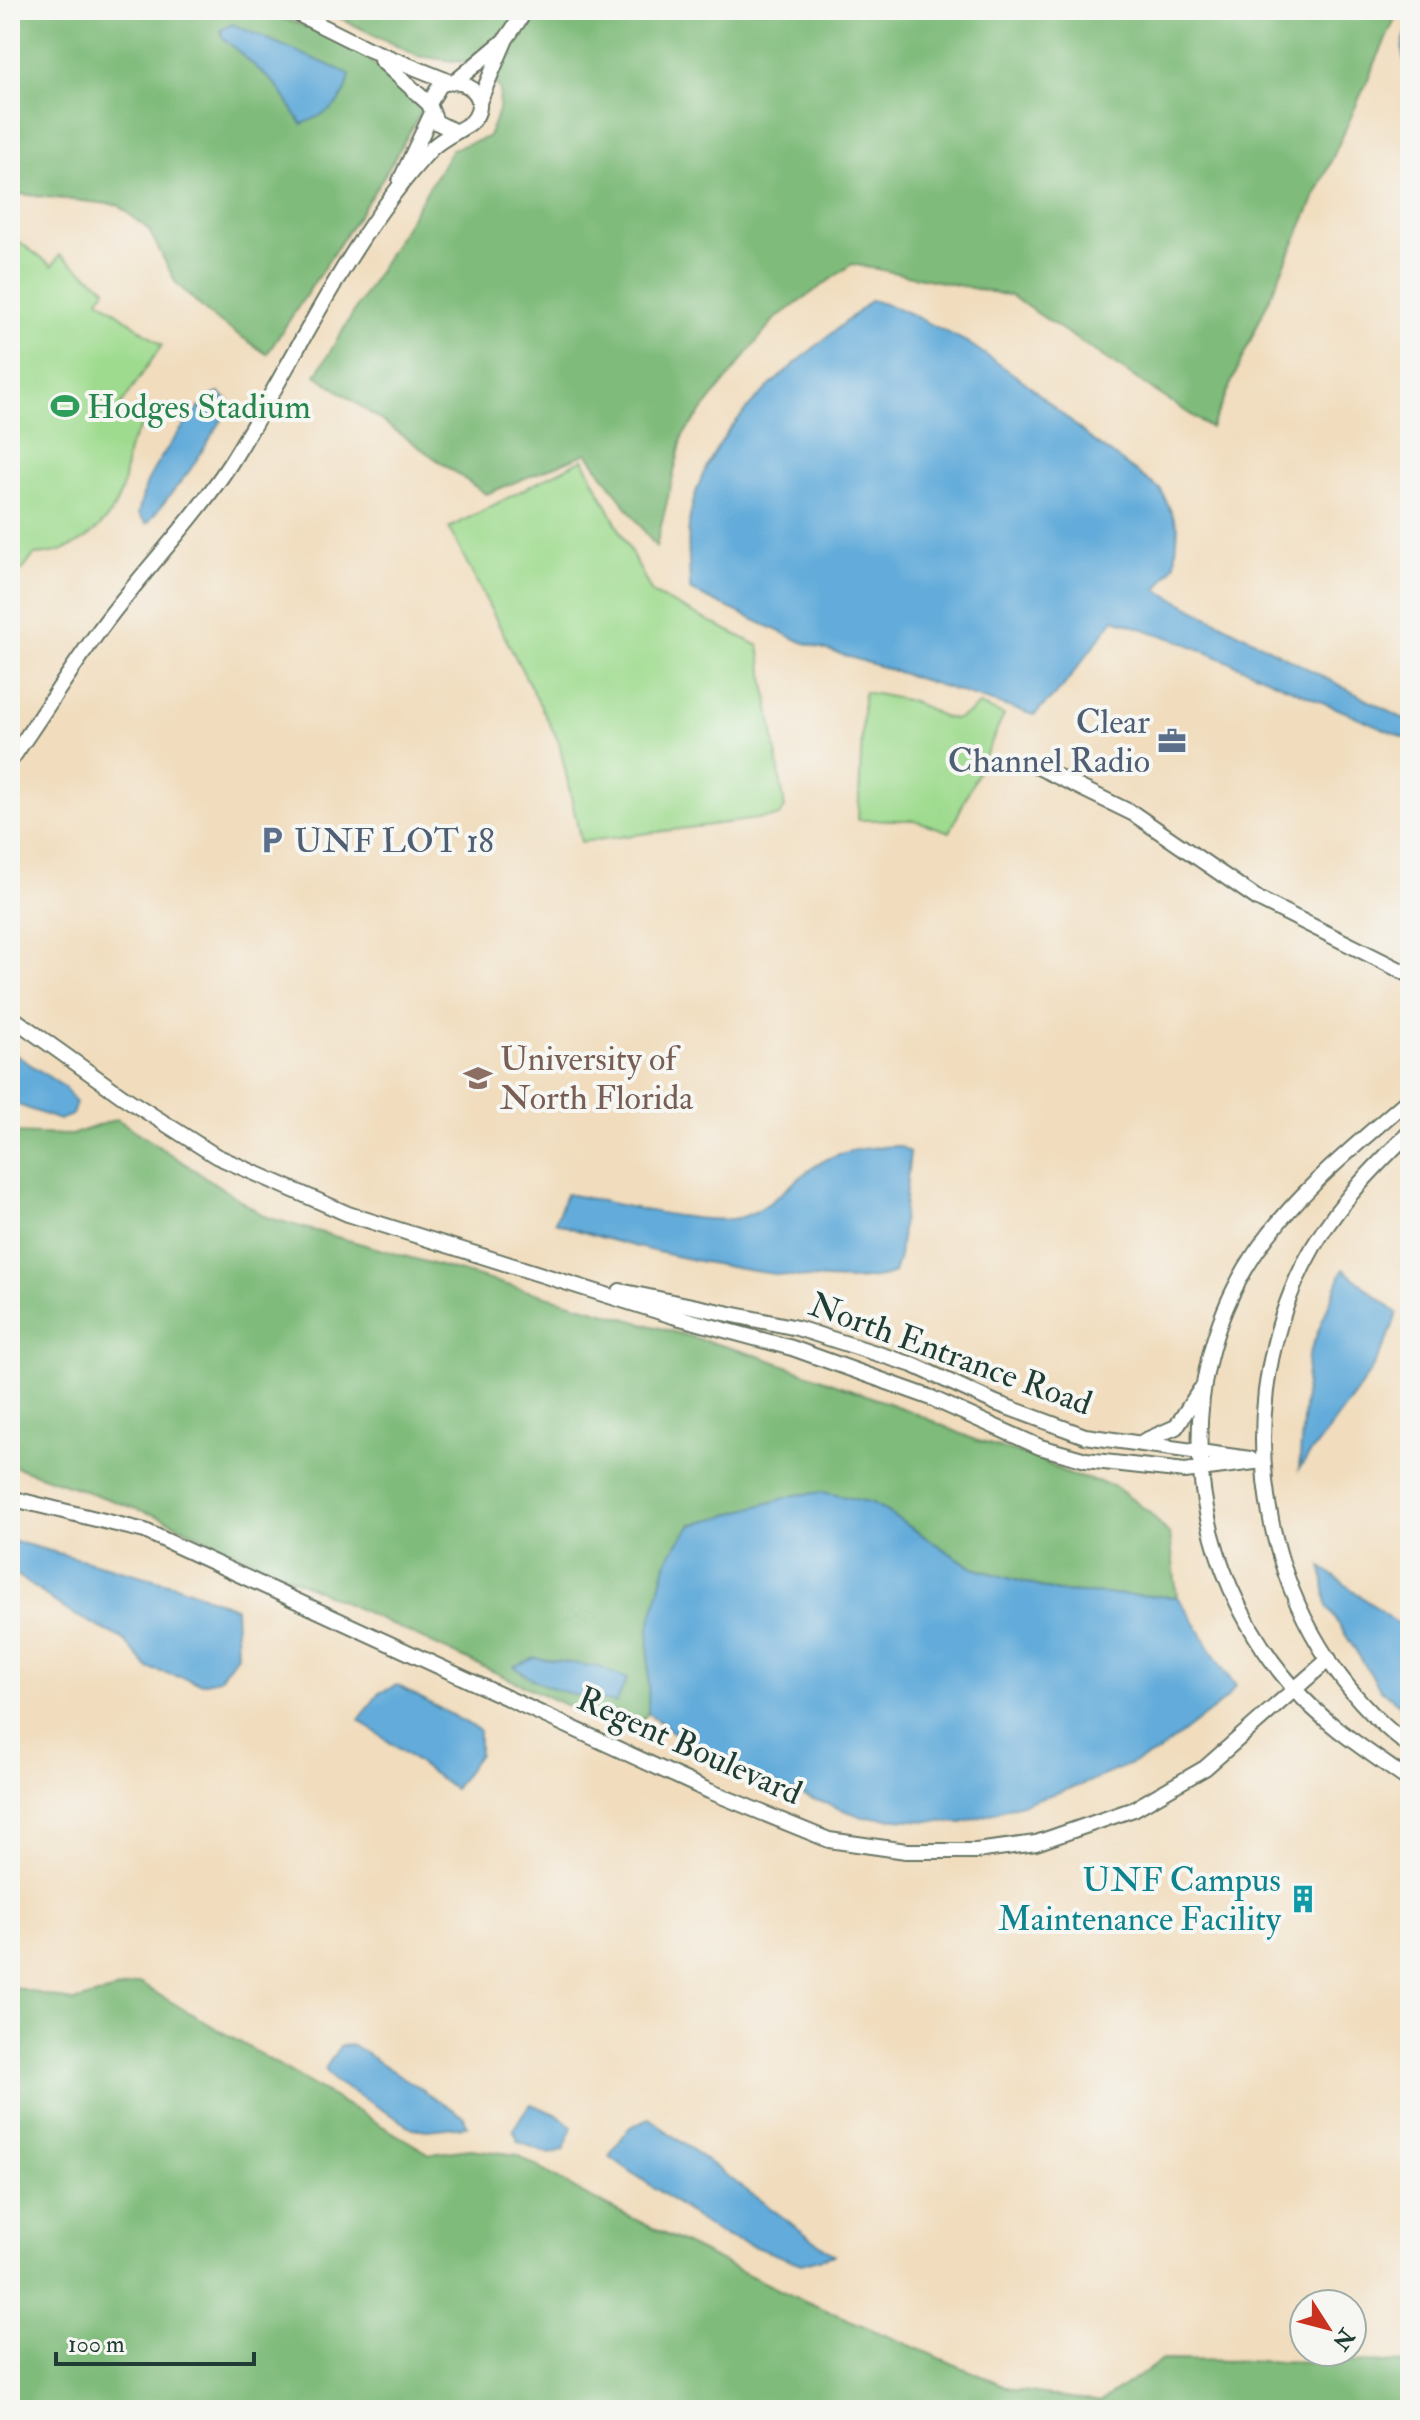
<svg xmlns="http://www.w3.org/2000/svg" width="1420" height="2420" font-family="'IM FELL Double Pica',serif">
<style>
.green{fill:#9fdb8f;stroke:#5f8c62;stroke-width:2}
.forest{fill:#7fbb7a;stroke:#4f7c57;stroke-width:2}
.water{fill:#62abda;stroke:#407487;stroke-width:2}
.lines{fill:none;stroke-linecap:round;stroke-linejoin:round}
.minor-casing{stroke:#687564;stroke-width:18}
.minor{stroke:#fff;stroke-width:14}
.labels{text-anchor:middle;stroke-width:8;stroke-linejoin:round;paint-order:stroke}
.leisure-label{font-size:34px;fill:#27864d;stroke:#f6f6f2;text-anchor:start}
.service-label{font-size:34px;fill:#4e5e75;stroke:#f6f6f2;text-anchor:end}
.education-label{font-size:34px;fill:#785e54;stroke:#f6f6f2;text-anchor:start}
.street-label{font-size:34px;fill:#1f3d34;stroke:#f6f6f2}
.culture-label{font-size:34px;fill:#0d838f;stroke:#f6f6f2;text-anchor:end}
</style>
<rect width="100%" height="100%" fill="#f6f6f2"/>
<filter id="ink" filterUnits="userSpaceOnUse"><feTurbulence type="fractalNoise" baseFrequency=".0125" numOctaves="2"/><feDisplacementMap in="SourceGraphic" scale="16" xChannelSelector="R" yChannelSelector="G"/><feConvolveMatrix kernelMatrix="1 2 1 2 8 2 1 2 1" color-interpolation-filters="sRGB"/></filter>
<filter id="wash" filterUnits="userSpaceOnUse"><feTurbulence type="fractalNoise" baseFrequency=".006" numOctaves="4" result="noise"/><feDisplacementMap in="SourceGraphic" scale="32" xChannelSelector="R" yChannelSelector="G"/><feGaussianBlur stdDeviation="1.8" result="paint"/><feColorMatrix in="noise" values="0 0 0 0 0 0 0 0 0 0 0 0 0 0 0 0 0 1.4 0 .05"/><feComposite in="paint" operator="in"/></filter>
<g filter="url(#wash)">
<rect width="100%" height="100%" fill="#f1ddbe"/>
<path class="green" d="M 10,235 L 52,266 L 60,255 L 106,288 L 99,299 L 162,345 L 119,408 L 142,426 C 119,456 131,456 122,488 C 111,527 75,554 34,555 L 22,571 L 10,562 Z
M 583,459 L 652,593 L 759,646 L 785,808 L 779,816 L 581,842 L 559,742 L 449,528 Z
M 864,692 C 879,695 894,697 909,701 C 940,709 947,734 979,705 L 1004,715 L 950,832 L 914,820 L 858,820 Z"/>
<path class="forest" d="M 10,10 L 261,10 L 312,29 L 363,54 L 423,109 L 381,181 L 267,354 L 212,317 L 176,283 L 149,230 L 118,205 L 10,193 Z
M 324,10 L 1399,10 L 1211,428 L 1011,296 L 852,264 L 774,320 L 683,435 L 656,547 L 587,453 L 486,494 L 316,375 L 452,149 L 488,137 L 499,110 L 500,89 L 477,64 L 417,56 Z
M 117,1119 L 266,1217 L 759,1356 L 910,1411 L 975,1440 L 1036,1458 L 1070,1475 L 1113,1485 L 1150,1513 L 1170,1535 L 1177,1597 L 1058,1592 L 973,1568 L 873,1503 L 692,1524 L 649,1629 L 648,1713 L 630,1735 L 160,1517 L 10,1465 L 10,1133 L 71,1135 Z
M 139,1983 L 430,2154 L 471,2149 L 518,2155 L 587,2196 L 786,2293 L 1015,2390 L 1100,2402 L 1163,2360 L 1410,2363 L 1410,2410 L 10,2410 L 10,1986 L 74,2002 Z"/>
<path class="water" d="M 232,24 L 350,74 C 346,104 329,113 302,124 L 277,86 L 222,37 L 221,30 Z
M 1410,24 L 1410,71 C 1398,54 1402,43 1410,24 Z
M 871,300 L 900,309 L 967,342 L 1025,382 L 1092,440 L 1161,490 L 1178,527 L 1175,564 L 1157,590 L 1410,722 L 1410,740 L 1185,643 L 1114,619 L 1062,688 L 1034,715 L 802,642 L 690,590 C 690,566 686,539 690,516 C 709,416 801,363 871,300 Z
M 219,393 L 232,404 L 190,470 L 147,524 L 138,514 C 141,504 143,492 147,483 C 155,463 201,397 219,393 Z
M 10,1051 L 64,1087 L 76,1103 L 72,1115 L 59,1120 L 10,1102 Z
M 900,1146 L 910,1152 L 899,1257 L 894,1273 C 837,1298 615,1247 555,1222 L 566,1194 C 610,1201 703,1228 742,1217 C 778,1206 800,1169 834,1156 C 855,1148 877,1147 900,1146 Z
M 1343,1269 L 1397,1313 C 1381,1370 1333,1421 1299,1469 L 1308,1357 Z
M 823,1492 L 873,1503 L 973,1568 L 1058,1592 L 1177,1597 C 1200,1626 1212,1659 1236,1686 L 1225,1700 L 1157,1753 L 1081,1785 L 962,1823 L 863,1817 L 758,1779 L 682,1739 L 648,1713 L 649,1629 L 667,1561 L 678,1542 L 692,1525 L 796,1495 Z
M 10,1540 L 179,1586 L 235,1608 L 237,1655 L 219,1679 L 201,1683 L 148,1668 L 123,1639 L 69,1612 L 10,1570 Z
M 1322,1567 L 1410,1633 L 1410,1712 L 1381,1690 L 1327,1606 Z
M 535,1658 L 599,1667 L 627,1679 L 616,1703 C 582,1697 540,1690 514,1666 Z
M 397,1685 L 479,1730 L 479,1754 L 454,1789 L 359,1720 L 379,1693 Z
M 353,2045 L 464,2117 L 467,2126 L 427,2130 L 413,2128 L 334,2081 L 325,2069 L 340,2046 Z
M 531,2104 L 560,2116 L 572,2127 L 564,2150 L 550,2154 L 519,2142 L 513,2129 Z
M 649,2118 L 834,2255 L 801,2264 L 718,2233 L 609,2156 L 629,2128 Z"/>
</g>
<g filter="url(#ink)">
<g class="lines">
<defs>
<path id="minor" d="M 290,10 L 368,49 L 448,81
M 381,60 L 429,104
M 456,81 L 506,39 L 526,10
M 479,102 L 506,39
M 400,181 L 431,115
M 10,761 C 44,713 74,663 110,616 C 149,565 195,518 230,464 C 297,358 346,241 432,148 C 445,135 470,127 475,118 C 490,93 461,75 440,85 L 429,104 L 436,122 L 452,130
M 1038,767 L 1134,814 L 1258,899 L 1410,975
M 10,1016 L 122,1096 L 216,1156 L 348,1214 L 673,1316 L 792,1348 L 929,1397 L 1040,1447 L 1086,1460 L 1185,1471 L 1262,1461
M 1410,1098 C 1355,1146 1297,1192 1256,1252 C 1165,1387 1189,1567 1292,1686 C 1325,1725 1369,1752 1410,1781
M 1410,1132 C 1369,1172 1330,1212 1304,1264 C 1223,1425 1264,1636 1410,1747
M 620,1291 L 797,1328 L 913,1365 L 996,1403 L 1085,1436 L 1250,1459
M 1144,1441 L 1176,1427 L 1200,1390
M 10,1498 L 145,1531 L 709,1791 L 829,1840 L 906,1851 L 976,1851 L 1036,1843 L 1134,1809 L 1205,1768 L 1329,1659"/>
</defs>
<use href="#minor" class="minor-casing"/>
<use href="#minor" class="minor"/>
</g>
</g>
<defs>
<symbol id="stadium-bare" viewBox="-9 -9 18 18"><path d="M0-5a6.5 5 0 1 0 0 10a6.5 5 0 1 0 0-10ZM-3.5-1.8h7v3.6h-7Z" fill="#2e9e5b" stroke="#f6f6f2" stroke-width="2.5" paint-order="stroke"/></symbol>
<symbol id="office-bare" viewBox="-9 -9 18 18"><path d="M-6-3h4V-5.5h4V-3h4V5H-6ZM-1-4.5V-3h2v-1.5ZM-6 0V1H6V0Z" fill="#5c6f8a" stroke="#f6f6f2" stroke-width="2.5" paint-order="stroke"/></symbol>
<symbol id="parking-bare" viewBox="-9 -9 18 18"><path d="M-3.5-5.5H1a3.5 3.5 0 0 1 0 7H-1V5.5H-3.5ZM-1-3.4V-.6H.8a1.4 1.4 0 0 0 0-2.8Z" fill="#5c6f8a" stroke="#f6f6f2" stroke-width="2.5" paint-order="stroke"/></symbol>
<symbol id="university-bare" viewBox="-9 -9 18 18"><path d="M0-5L7-2L0 1L-7-2ZM-4 1L0 2.5L4 1V4Q0 6-4 4Z" fill="#8d6e63" stroke="#f6f6f2" stroke-width="2.5" paint-order="stroke"/></symbol>
<symbol id="building-bare" viewBox="-9 -9 18 18"><path d="M-4-6H4V6H1V3H-1V6H-4ZM-2.5-4.3h1.7v1.8h-1.7ZM.8-4.3h1.7v1.8H.8ZM-2.5-1h1.7V.8h-1.7ZM.8-1h1.7V.8H.8Z" fill="#0f9aa8" stroke="#f6f6f2" stroke-width="2.5" paint-order="stroke"/></symbol>
</defs>
<g fill-rule="evenodd">
<use href="#stadium-bare" x="45" y="386" width="40" height="40"/>
<use href="#office-bare" x="1152" y="721" width="40" height="40"/>
<use href="#parking-bare" x="252" y="820" width="40" height="40"/>
<use href="#university-bare" x="458" y="1058" width="40" height="40"/>
<use href="#building-bare" x="1283" y="1879" width="40" height="40"/>
</g>
<g class="labels">
<g class="leisure-label">
<text x="87" y="418">Hodges Stadium</text>
</g>
<g class="service-label">
<text x="1150" y="733">Clear<tspan x="1150" dy="39">Channel Radio</tspan></text>
<text x="294" y="852" text-anchor="start">UNF LOT 18</text>
</g>
<g class="education-label">
<text x="500" y="1070">University of<tspan x="500" dy="39">North Florida</tspan></text>
</g>
<g class="street-label">
<text transform="translate(951 1353) rotate(20)" y="12">North Entrance Road</text>
<text transform="translate(690 1745) rotate(24)" y="12">Regent Boulevard</text>
</g>
<g class="culture-label">
<text x="1281" y="1891">UNF Campus<tspan x="1281" dy="39">Maintenance Facility</tspan></text>
</g>
</g>
<rect width="1420" height="2420" fill="none" stroke="#f6f6f2" stroke-width="40"/>
<g transform="translate(1328 2328) rotate(126)"><circle r="38" fill="#f6f6f2" stroke="#a0aca6" stroke-width="2"/>
<path d="M0-6L14 30L0 20L-14 30Z" fill="#c8321e"/>
<text y="-12" font-size="22" font-weight="bold" text-anchor="middle" fill="#1f3d34">N</text>
</g>
<path d="M56 2352v12h198v-12" fill="none" stroke="#1f3d34" stroke-width="4"/>
<text x="68" y="2352" font-size="24" fill="#1f3d34" stroke="#f6f6f2" stroke-width="6" paint-order="stroke">100 m</text>
</svg>
